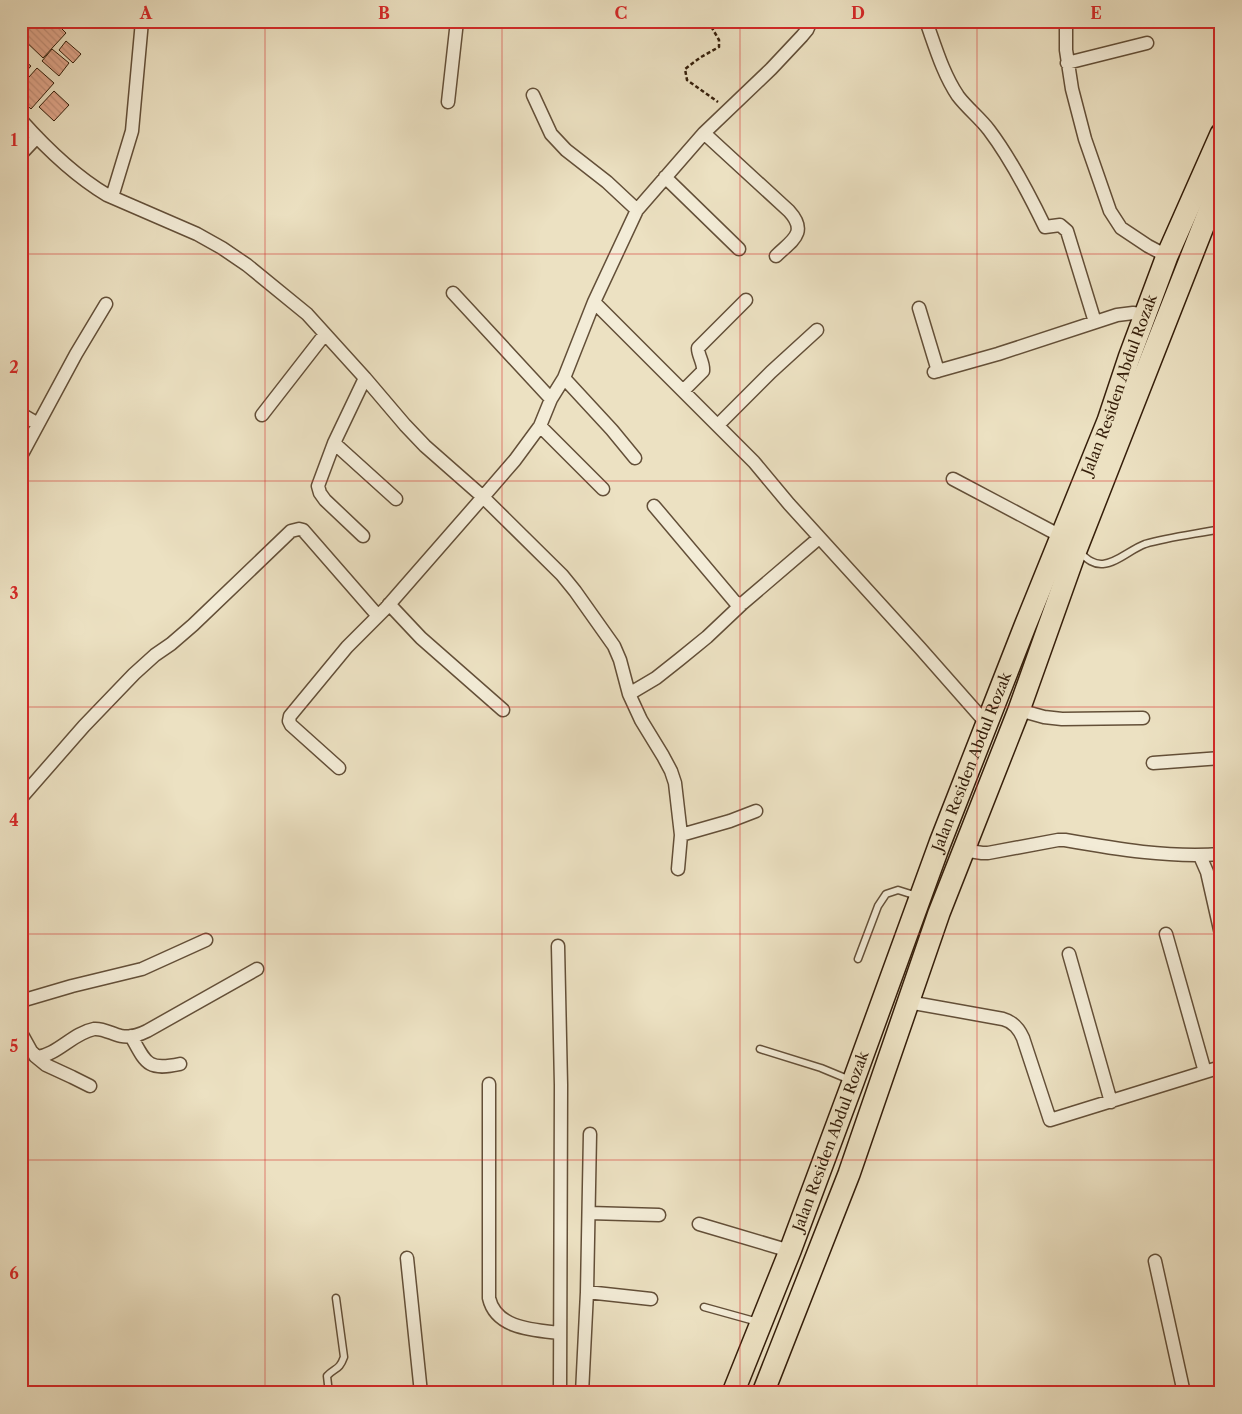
<svg xmlns="http://www.w3.org/2000/svg" width="1242" height="1414" font-family="'Libre Caslon Text',serif">
<style>
.building{fill:url(#building-back-hatch);stroke:#351e0a}
.lines{fill:none;stroke-linecap:round;stroke-linejoin:round}
.service-casing{stroke:#634f38;stroke-width:9}
.minor-casing{stroke:#634f38;stroke-width:15}
.trunk-casing{stroke:#351e0a;stroke-width:24}
.path{stroke:#351e0a;stroke-width:2.5;stroke-dasharray:4 2.5;stroke-linecap:butt}
.service{stroke:#f3ecd7;stroke-width:6}
.minor{stroke:#f3ecd7;stroke-width:12}
.trunk{stroke:#ece1c2;stroke-width:21}
.grid{fill:none;stroke:#d62828;stroke-width:1;stroke-opacity:0.55}
.labels{text-anchor:middle;stroke-width:4;stroke-linejoin:round;paint-order:stroke}
.street-label{font-size:15px;fill:#351e0a;stroke:#f3ecd7}
.neatline{fill:none;stroke:#d62828;stroke-width:2}
.grid-label{font-size:16px;text-anchor:middle;font-weight:bold;fill:#d62828}
</style>
<defs>
<pattern id="building-back-hatch" width="6" height="6" patternUnits="userSpaceOnUse" patternTransform="scale(1.25)"><rect width="6" height="6" fill="#e0a68b"/><path d="M-1 5l2 2M0 0l6 6M5-1l2 2" fill="none" stroke="#c18e77"/></pattern>
</defs>
<rect width="100%" height="100%" fill="#ece1c2"/>
<filter id="stains"><feTurbulence type="fractalNoise" baseFrequency=".004" numOctaves="4"/><feColorMatrix values="0 0 0 0 .2 0 0 0 0 .09 0 0 0 0 .02 0 0 0 .5 -.17"/></filter>
<radialGradient id="worn" r=".72"><stop offset=".6" stop-color="#630" stop-opacity="0"/><stop offset="1" stop-color="#630" stop-opacity=".3"/></radialGradient>
<path class="building" d="M 30,21 L 54,21 L 66,33 L 43,58 L 21,37 L 21,31 Z
M 479,21 L 504,21 L 503,28 L 478,25 Z
M 66,41 L 81,54 L 73,63 L 59,50 Z
M 52,49 L 69,63 L 59,76 L 42,61 Z
M 21,58 L 31,66 L 21,77 Z
M 37,68 L 54,83 L 31,109 L 21,100 L 21,86 Z
M 54,91 L 69,105 L 54,121 L 39,107 Z"/>
<g class="lines">
<defs>
<path id="service" d="M 1079,552 C 1086,558 1093,565 1103,564 C 1117,563 1131,549 1145,544 C 1169,537 1196,534 1221,529
M 858,959 L 878,906 L 886,894 L 898,890 L 917,896
M 760,1049 L 821,1068 L 850,1080
M 704,1307 L 758,1322
M 329,1393 L 327,1376 C 335,1367 339,1371 344,1357 L 336,1298"/>
<path id="minor" d="M 926,21 C 935,46 943,74 958,96 C 967,108 980,118 989,130 C 1011,159 1029,194 1045,227 L 1060,225 L 1067,231 L 1095,322
M 1066,21 L 1066,50 L 1072,89 L 1085,139 L 1110,211 L 1121,228 L 1148,246 L 1167,256
M 1067,63 L 1147,43
M 533,95 L 551,134 L 566,150 L 607,182 L 637,210
M 448,102 L 457,21
M 21,120 C 46,148 75,176 107,195 L 197,234 L 222,248 L 247,265 L 307,314 L 365,378 L 405,425 L 425,446 L 483,497 L 515,460 L 540,426 L 551,399 L 564,378 L 594,302 L 637,210 L 704,133 L 771,69 L 802,36 L 807,30 L 811,21
M 704,133 L 789,211 C 809,233 791,241 776,256
M 21,154 L 37,137
M 665,177 L 739,249
M 112,197 L 132,131 L 142,21
M 453,293 L 551,399
M 594,302 L 754,462 L 789,504 L 920,648 L 987,724
M 919,308 L 938,371
M 934,372 L 998,354 L 1117,315 L 1133,313 L 1145,315
M 564,378 L 612,430 L 635,458
M 683,391 L 703,371 C 704,363 698,356 698,348 L 746,300
M 21,414 L 38,424
M 262,415 L 325,334
M 718,425 L 771,372 L 817,330
M 540,426 L 603,489
M 334,443 L 396,499
M 21,456 L 76,354 L 106,304
M 953,479 L 1055,533 L 1064,540
M 654,506 L 735,602 L 738,604 L 743,603
M 363,536 L 325,500 L 320,493 L 318,486 L 334,443 L 365,378
M 389,604 L 421,638 L 503,710
M 629,694 L 656,678 L 680,659 L 707,637 L 743,603 L 819,538
M 1019,710 L 1044,717 L 1062,719 L 1143,718
M 1153,763 L 1221,758
M 339,768 L 291,725 L 289,721 L 290,716 L 347,647 L 386,608 L 483,497 L 562,575 L 575,591 L 614,646 L 620,660 L 629,694 L 641,720 L 663,756 L 671,771 L 675,783 L 681,835 L 678,869
M 21,798 L 84,726 L 134,674 L 155,655 L 171,644 L 193,625 L 291,531 L 299,529 L 303,530 L 378,616
M 681,835 L 730,821 L 756,811
M 963,850 L 982,853 L 988,853 L 1058,840 L 1065,840 C 1116,849 1169,858 1221,854
M 1200,856 L 1207,872 L 1221,934
M 1166,934 L 1205,1072
M 558,946 L 561,1085 L 560,1393
M 1069,954 L 1111,1102
M 21,1001 L 72,986 L 142,969 L 206,940
M 908,1002 L 1003,1019 C 1014,1022 1019,1029 1023,1038 L 1050,1120 L 1221,1067
M 21,1033 L 31,1051 L 37,1057 C 57,1055 73,1033 94,1029 C 103,1028 112,1034 121,1036 C 130,1038 139,1035 147,1031 L 257,969
M 131,1036 C 146,1063 147,1071 180,1064
M 35,1056 L 46,1065 L 72,1077 L 90,1086
M 489,1084 L 489,1298 C 496,1329 534,1330 560,1333
M 589,1213 L 659,1215
M 699,1224 L 790,1251
M 407,1258 L 421,1393
M 1155,1261 L 1184,1393
M 587,1292 L 651,1299
M 582,1393 L 587,1292 L 590,1134"/>
<g id="trunk">
<path id="s1" d="M 733,1393 L 790,1251 L 853,1082 L 940,843 L 1025,626 L 1108,421 L 1129,358 L 1167,256 L 1221,134"/>
<path d="M 763,1393 L 849,1174 L 939,913 L 1019,710 L 1076,550 L 1221,181"/>
</g>
</defs>
<use href="#service" class="service-casing"/>
<use href="#minor" class="minor-casing"/>
<use href="#trunk" class="trunk-casing"/>
<path class="path" d="M 708,21 L 719,40 L 719,47 L 701,57 L 685,69 L 687,80 L 718,102"/>
<use href="#service" class="service"/>
<use href="#minor" class="minor"/>
<use href="#trunk" class="trunk"/>
</g>
<path class="grid" d="M 265,21 L 265,1393M 502,21 L 502,1393M 740,21 L 740,1393M 977,21 L 977,1393M 21,254 L 1221,254M 21,481 L 1221,481M 21,707 L 1221,707M 21,934 L 1221,934M 21,1160 L 1221,1160"/>
<g class="labels">
<g class="street-label">
<text dy="5" stroke="none"><textPath href="#s1" startOffset="1080">Jalan Residen Abdul Rozak</textPath></text>
<text dy="5" stroke="none"><textPath href="#s1" startOffset="675">Jalan Residen Abdul Rozak</textPath></text>
<text dy="5" stroke="none"><textPath href="#s1" startOffset="270">Jalan Residen Abdul Rozak</textPath></text>
</g>
</g>
<rect width="1242" height="1414" fill="none" stroke="#ece1c2" stroke-width="55"/>
<rect x="28" y="28" width="1186" height="1358" class="neatline"/>
<g class="grid-label">
<text x="146" y="19">A</text>
<text x="384" y="19">B</text>
<text x="621" y="19">C</text>
<text x="858" y="19">D</text>
<text x="1096" y="19">E</text>
<text x="14" y="146">1</text>
<text x="14" y="373">2</text>
<text x="14" y="599">3</text>
<text x="14" y="826">4</text>
<text x="14" y="1052">5</text>
<text x="14" y="1279">6</text>
</g>
<rect width="100%" height="100%" filter="url(#stains)"/>
<rect width="100%" height="100%" fill="url(#worn)"/>
</svg>
